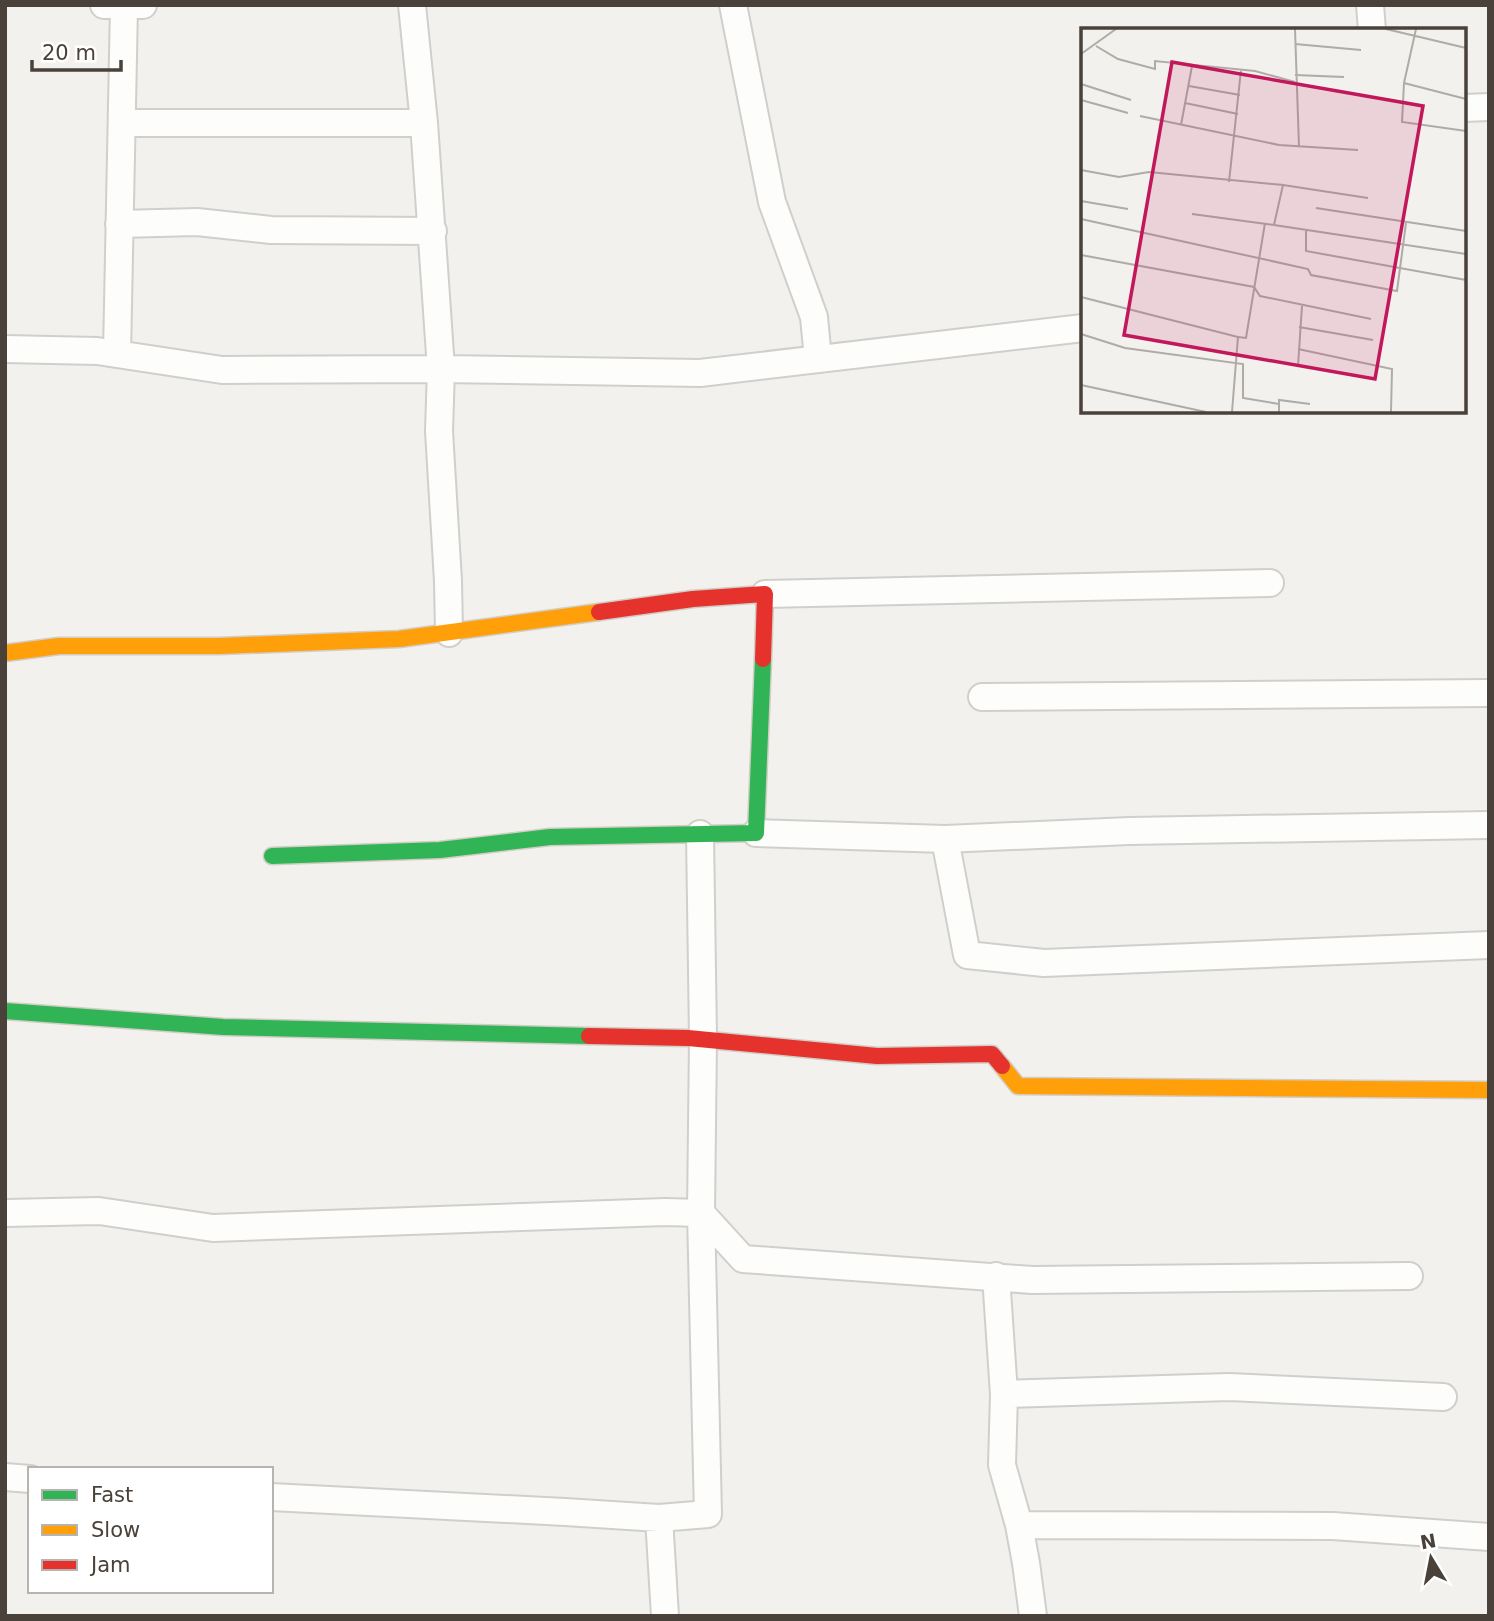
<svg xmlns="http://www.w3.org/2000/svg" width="1494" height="1621" font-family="'DejaVu Sans',sans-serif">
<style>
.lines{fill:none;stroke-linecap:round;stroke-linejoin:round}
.street-casing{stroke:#d1cfcc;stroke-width:30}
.fast-casing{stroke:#d2cdc5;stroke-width:19}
.slow-casing{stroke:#d2cdc5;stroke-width:19}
.jam-casing{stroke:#d2cdc5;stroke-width:19}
.street{stroke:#fdfdfc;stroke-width:26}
.fast{stroke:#30b455;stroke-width:16}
.slow{stroke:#ff9f0a;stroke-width:16}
.jam{stroke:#e5322d;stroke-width:16}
.inset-road{fill:none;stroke:#afaba6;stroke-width:2}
.view{fill:#c2185b;fill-opacity:0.15;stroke:#c2185b;stroke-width:3.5}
.inset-edge{fill:none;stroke:#4a423a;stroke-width:3.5}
</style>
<rect width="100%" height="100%" fill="#f3f1ee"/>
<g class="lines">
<defs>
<path id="street" d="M 104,5 L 143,5
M 412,5 L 424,123 L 441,369 L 439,431 L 448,581 L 449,633
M 733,5 L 772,202 L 814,317 L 818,359
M 1370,5 L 1372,30
M 1464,108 L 1489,107
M 123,123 L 424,123
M 119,224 L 197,222 L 271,230 L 433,231
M 5,349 L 97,351 L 222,370 L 441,369 L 700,373 L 1083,328
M 117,354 L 124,6
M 765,594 L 1270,583
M 982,697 L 1489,693
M 756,833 L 945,839 L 1129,831 L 1489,825
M 945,839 L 967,955 L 1044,963 L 1489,945
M 5,1213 L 99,1211 L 213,1228 L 665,1212 L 701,1213 L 743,1259 L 1032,1280 L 1409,1276
M 996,1276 L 1004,1394 L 1002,1465 L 1019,1525 L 1026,1563 L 1033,1616
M 1004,1394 L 1229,1387 L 1443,1397
M 5,1477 L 30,1479
M 271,1497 L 565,1512 L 659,1518 L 665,1616
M 659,1518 L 708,1514 L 701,1213 L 703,1039 L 700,834
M 1019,1525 L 1333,1526 L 1489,1537"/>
<path id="fast" d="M 272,856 L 440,850 L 550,837 L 756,833 L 763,659
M 5,1011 L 223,1027 L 589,1036"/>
<path id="slow" d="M 5,653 L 59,646 L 220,646 L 399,639 L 599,612
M 1002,1066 L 1018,1086 L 1489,1090"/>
<path id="jam" d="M 599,612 L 693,599 L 765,594 L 763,659
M 589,1036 L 688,1038 L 877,1056 L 992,1054 L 1002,1066"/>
</defs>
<use href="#street" class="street-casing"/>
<use href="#fast" class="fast-casing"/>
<use href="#slow" class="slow-casing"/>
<use href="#jam" class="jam-casing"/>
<use href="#street" class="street"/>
<use href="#fast" class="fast"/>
<use href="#slow" class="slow"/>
<use href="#jam" class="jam"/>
</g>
<g transform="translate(1081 28)">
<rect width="385" height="385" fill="#f3f1ee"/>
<path class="inset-road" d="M 214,1 L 218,119M 305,1 L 385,20M 335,1 L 323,55 L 321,94 L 385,103M 214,16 L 280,22M 15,18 L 37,31 L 74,41 L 74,33 L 174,43 L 214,54M 0,26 L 35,1M 214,47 L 263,49M 323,55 L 385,71M 0,56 L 50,72M 108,58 L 159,67M 0,72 L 47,85M 104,75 L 157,86M 59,88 L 198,117 L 277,122M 100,97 L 111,38M 0,142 L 38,149 L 68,144 L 202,157 L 193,197 L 111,186M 148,154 L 160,42M 202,157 L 287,170M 0,173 L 47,181M 235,180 L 385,203M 0,191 L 227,241 L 230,247 L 316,263 L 325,195M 193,197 L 385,226M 225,203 L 225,223 L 385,252M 0,227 L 173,259 L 179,268 L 290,291M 0,269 L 157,309 L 151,384M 218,299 L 292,312M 0,306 L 44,320 L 162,336 L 162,370 L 198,376M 157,309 L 165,310 L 184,195M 217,321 L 311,341 L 310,384M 217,338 L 221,278M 0,357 L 125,384M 198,384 L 198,372 L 229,376"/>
<path class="view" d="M 91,34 L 342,78 L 294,351 L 43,307 Z"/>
<rect width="385" height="385" class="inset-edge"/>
</g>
<rect width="1494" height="1621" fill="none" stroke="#4a423a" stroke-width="14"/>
<rect x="28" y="1467" width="245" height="126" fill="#ffffff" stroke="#b7b3b0" stroke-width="2"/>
<rect x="42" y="1490" width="35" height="10" fill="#30b455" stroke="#b7b3b0" stroke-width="2"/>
<text x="91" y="1502" font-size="21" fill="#4a423a">Fast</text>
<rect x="42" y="1525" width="35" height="10" fill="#ff9f0a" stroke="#b7b3b0" stroke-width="2"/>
<text x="91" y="1537" font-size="21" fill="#4a423a">Slow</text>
<rect x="42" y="1560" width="35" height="10" fill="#e5322d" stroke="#b7b3b0" stroke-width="2"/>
<text x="91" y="1572" font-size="21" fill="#4a423a">Jam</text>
<g transform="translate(1431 1558) rotate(350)" stroke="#ffffff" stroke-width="5" paint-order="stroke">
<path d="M0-5L12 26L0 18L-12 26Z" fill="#4a423a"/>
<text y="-10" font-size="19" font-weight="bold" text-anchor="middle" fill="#4a423a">N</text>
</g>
<path d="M32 60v10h89v-10" fill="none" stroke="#4a423a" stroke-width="3.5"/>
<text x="42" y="60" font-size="21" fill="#4a423a" stroke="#ffffff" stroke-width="5" paint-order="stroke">20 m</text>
</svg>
